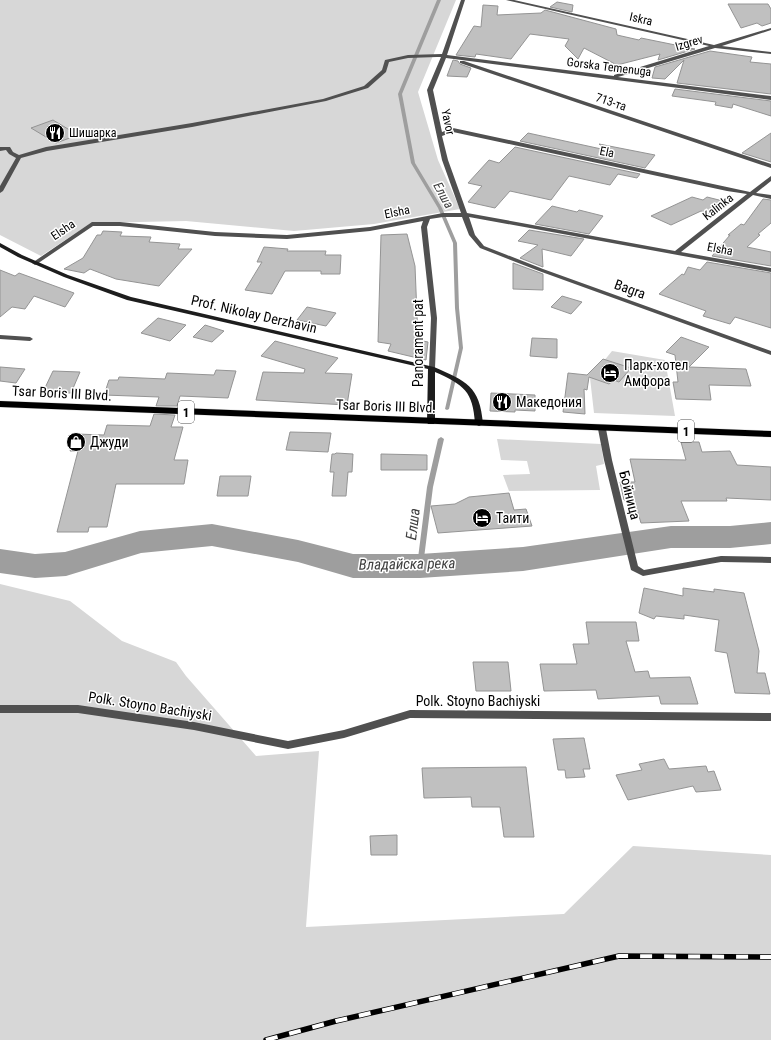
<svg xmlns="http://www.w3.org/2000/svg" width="771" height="1040" font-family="'Roboto Condensed',sans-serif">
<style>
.green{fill:#d7d7d7}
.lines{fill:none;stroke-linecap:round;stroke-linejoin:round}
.stream{fill:#9e9e9e;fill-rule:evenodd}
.river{fill:#9e9e9e;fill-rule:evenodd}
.building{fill:#c0c0c0;stroke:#949494}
.primary-casing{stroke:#dbdbdb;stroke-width:1}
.minor{fill:#505050;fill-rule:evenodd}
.secondary{fill:#1d1d1d;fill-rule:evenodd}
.primary{fill:#000;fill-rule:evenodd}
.rail-casing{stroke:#000;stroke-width:5.5}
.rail{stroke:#fff;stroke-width:4;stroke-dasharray:12;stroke-linecap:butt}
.labels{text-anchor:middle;stroke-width:3;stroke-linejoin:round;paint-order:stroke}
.far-street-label{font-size:12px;fill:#000;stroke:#fff}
.far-poi-label{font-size:12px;fill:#000;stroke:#fff;text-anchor:start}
.far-water-label{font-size:13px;font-style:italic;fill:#3f3f3f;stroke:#fff}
.shield{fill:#fff;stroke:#4c4c4c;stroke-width:1}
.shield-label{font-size:13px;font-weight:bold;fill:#000}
.street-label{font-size:14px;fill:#000;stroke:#fff}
.poi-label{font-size:14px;fill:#000;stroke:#fff;text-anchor:start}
.water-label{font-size:15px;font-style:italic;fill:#3f3f3f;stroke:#fff}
</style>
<rect width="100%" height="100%" fill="#fff"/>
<path class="green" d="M 0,0 L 456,0 L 418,92 L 438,160 L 460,209 L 374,224 L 294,231 L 186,221 L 91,223 L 41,256 L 0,235 Z
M 612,351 L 665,360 L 675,416 L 594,413 L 590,378 Z
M 497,439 L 601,444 L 604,464 L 596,466 L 600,490 L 509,491 L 503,475 L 530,474 L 527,461 L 501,460 Z
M 0,584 L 70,601 L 122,641 L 176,662 L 186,676 L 256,756 L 319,751 L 306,927 L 564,914 L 633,846 L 771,855 L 771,1040 L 0,1040 Z"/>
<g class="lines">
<path class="stream" d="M 437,0 L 441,0 L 402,94 L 415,163 L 442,208 L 457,243 L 459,308 L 463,348 L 449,409 L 447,410 L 445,409 L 459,348 L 455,308 L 453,243 L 438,208 L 411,163 L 398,94 Z
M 441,437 L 444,439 L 433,487 L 423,566 L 420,568 L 417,566 L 427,487 L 438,439 Z"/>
<path class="river" d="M 771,522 L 771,544 L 730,548 L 671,548 L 523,571 L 420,578 L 353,578 L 298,562 L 212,546 L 141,553 L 66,576 L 35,578 L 0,573 L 0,549 L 35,554 L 65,552 L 140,531 L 212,524 L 298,540 L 353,554 L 420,554 L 523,547 L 671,526 L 730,526 Z"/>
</g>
<path class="building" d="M 557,2 L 573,5 L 572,12 L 550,7 Z
M 728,4 L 768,4 L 771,9 L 771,23 L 762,26 L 757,23 L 741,28 Z
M 483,5 L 498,6 L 497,15 L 541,13 L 545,10 L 616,29 L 617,35 L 639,40 L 641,38 L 695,49 L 658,60 L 660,54 L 617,65 L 584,48 L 578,59 L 565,46 L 569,39 L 530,34 L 511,59 L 476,54 L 475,57 L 456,55 L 474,26 L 481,27 Z
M 710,51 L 752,57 L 750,62 L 771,64 L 771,94 L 677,83 L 684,60 L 665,79 L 652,78 L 655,67 Z
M 453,60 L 458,61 L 460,64 L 471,68 L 467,77 L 447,76 Z
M 675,89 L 771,101 L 771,116 L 733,104 L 732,108 L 715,105 L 716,102 L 672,96 Z
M 53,120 L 78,135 L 56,143 L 31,128 Z
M 528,133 L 606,150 L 599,144 L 655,155 L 645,168 L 520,141 Z
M 771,133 L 771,162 L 742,153 Z
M 515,147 L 640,174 L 637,178 L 618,174 L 610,185 L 569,176 L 551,200 L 510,191 L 495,208 L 468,202 L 482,186 L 468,183 L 489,160 L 499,163 Z
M 692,197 L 703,200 L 707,197 L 723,201 L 711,214 L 701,211 L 671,225 L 651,216 Z
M 763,199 L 771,200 L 771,223 L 758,234 L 760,235 L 747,247 L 771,252 L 771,266 L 712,256 L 730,235 L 728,235 L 741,224 L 744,225 Z
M 552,206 L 577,212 L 579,210 L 603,216 L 589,234 L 535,224 Z
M 529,230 L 584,239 L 571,256 L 542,249 L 543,267 L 520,258 L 538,245 L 518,241 Z
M 103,231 L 122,232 L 120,236 L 151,237 L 149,242 L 180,244 L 178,249 L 192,249 L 159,286 L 116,279 L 90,269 L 84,273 L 64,269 L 83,258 L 97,235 L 101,235 Z
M 407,234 L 415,266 L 418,340 L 428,342 L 426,360 L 388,351 L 391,344 L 378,342 L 381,235 Z
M 264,247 L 288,249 L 287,251 L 326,251 L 325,255 L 341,255 L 340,274 L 321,274 L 321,271 L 285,271 L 272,294 L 245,290 L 262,262 L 257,262 Z
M 707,262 L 771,273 L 771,328 L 735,317 L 730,324 L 703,316 L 706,311 L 659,294 L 682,274 L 684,275 L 688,267 L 700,270 Z
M 513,263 L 543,274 L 543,290 L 513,289 Z
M 0,270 L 15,276 L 19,273 L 74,293 L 65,307 L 34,296 L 25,309 L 12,307 L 0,317 Z
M 562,296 L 582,302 L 571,314 L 551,307 Z
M 307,307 L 336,313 L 326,326 L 297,320 Z
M 158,318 L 186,325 L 170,341 L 141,333 Z
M 205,325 L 224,331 L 212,342 L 193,337 Z
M 681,337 L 709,347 L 689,367 L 746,369 L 751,386 L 709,385 L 711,400 L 676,399 L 673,382 L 678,382 L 675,355 L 666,352 Z
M 532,338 L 557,339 L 557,358 L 530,356 Z
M 275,341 L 338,358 L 325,373 L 352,374 L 347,405 L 256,400 L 263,372 L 304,373 L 305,369 L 261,356 Z
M 603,359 L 631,368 L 619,382 L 614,380 L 609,384 L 589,377 L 587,390 L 584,389 L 585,414 L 563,412 L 568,373 L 587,375 Z
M 0,367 L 25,369 L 16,383 L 0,381 Z
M 216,370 L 236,371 L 228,398 L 180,396 L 177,406 L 156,406 L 159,397 L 104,395 L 109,380 L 118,380 L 119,377 L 165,379 L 167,373 L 214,375 Z
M 53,371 L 80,372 L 71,393 L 43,392 Z
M 491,393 L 535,395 L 535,411 L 515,410 L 515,412 L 490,411 Z
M 154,414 L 175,415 L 171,427 L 183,427 L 174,460 L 188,460 L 184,484 L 116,484 L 107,527 L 89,527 L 88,532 L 57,532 L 78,451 L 70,451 L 76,434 L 104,435 L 107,425 L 150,426 Z
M 290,432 L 331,433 L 328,452 L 286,450 Z
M 681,442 L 699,442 L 702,452 L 730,451 L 737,465 L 771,467 L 771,500 L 726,498 L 727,501 L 681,501 L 689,521 L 641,523 L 634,500 L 624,500 L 620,482 L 635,482 L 630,459 L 686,460 Z
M 336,453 L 353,454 L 352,472 L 348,472 L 346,496 L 332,496 L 334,472 L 330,472 L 332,454 L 335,454 Z
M 381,454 L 427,455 L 427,470 L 381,470 Z
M 220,476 L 251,476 L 248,496 L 217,496 Z
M 509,493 L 514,510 L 526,509 L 532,526 L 438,533 L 431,506 L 455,504 L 469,497 Z
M 644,588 L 683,596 L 683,588 L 714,592 L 714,589 L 744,593 L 759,651 L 757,673 L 765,673 L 770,694 L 735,693 L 727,653 L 715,651 L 719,620 L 684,615 L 684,619 L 656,616 L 654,619 L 639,613 Z
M 586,622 L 636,622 L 639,641 L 626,641 L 635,672 L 648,671 L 650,678 L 690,677 L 698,704 L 661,704 L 659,696 L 598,699 L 596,690 L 544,691 L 540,664 L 577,664 L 573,644 L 589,644 Z
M 473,662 L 508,662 L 511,691 L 476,691 Z
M 584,738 L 590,769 L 583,769 L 585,777 L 566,778 L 565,770 L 558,770 L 553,739 Z
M 664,759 L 669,769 L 706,766 L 708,772 L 714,771 L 721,790 L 696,792 L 693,786 L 628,800 L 616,775 L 642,770 L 639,764 Z
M 526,767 L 534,837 L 504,837 L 500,807 L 472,807 L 471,797 L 424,798 L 422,768 Z
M 397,835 L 397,855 L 371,855 L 370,836 Z"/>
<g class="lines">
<defs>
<path id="primary" d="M 0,401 L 771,431 L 771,437 L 0,407 Z"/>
</defs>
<use href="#primary" class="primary-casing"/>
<path class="minor" d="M 461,0 L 465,0 L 447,55 L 614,76 L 614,75 L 709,46 L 506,0 L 514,0 L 714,45 L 771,28 L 771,30 L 722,46 L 771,52 L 771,54 L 715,48 L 618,77 L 771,96 L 771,100 L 446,58 L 433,90 L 442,132 L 453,128 L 750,192 L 771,176 L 771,181 L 756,193 L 771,195 L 771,199 L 753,195 L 681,252 L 771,268 L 771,272 L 469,217 L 475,235 L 484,246 L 543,269 L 771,351 L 771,355 L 539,271 L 480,248 L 469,235 L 462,217 L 443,217 L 430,219 L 427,227 L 437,318 L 435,368 L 432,370 L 429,368 L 431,318 L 421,227 L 423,221 L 370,231 L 287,239 L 215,236 L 120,226 L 93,226 L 37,264 L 35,265 L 32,263 L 92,222 L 120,222 L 215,232 L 287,235 L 370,227 L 443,213 L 461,213 L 442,160 L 427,90 L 441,57 L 437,57 L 408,58 L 389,62 L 386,72 L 368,88 L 326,101 L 192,127 L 47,151 L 21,158 L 3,191 L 0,193 L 0,186 L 16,158 L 9,154 L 6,150 L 0,151 L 0,147 L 10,147 L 13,152 L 19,155 L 46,147 L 192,123 L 323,99 L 364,86 L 382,70 L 385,60 L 408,55 L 442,54 ZM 453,132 L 727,191 L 747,194 L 675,251 L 467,213 L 448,160 L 442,136 Z
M 460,61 L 464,61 L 771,164 L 771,168 L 460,63 Z
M 0,335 L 30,337 L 33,339 L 30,341 L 0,339 Z
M 599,427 L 602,427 L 606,429 L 612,460 L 638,566 L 644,570 L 721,556 L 771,557 L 771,563 L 721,562 L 643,576 L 631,570 L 604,460 L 598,429 Z
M 0,705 L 78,705 L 194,722 L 288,741 L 344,730 L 410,710 L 771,713 L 771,721 L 410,718 L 344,738 L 288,749 L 194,730 L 78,713 L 0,713 Z"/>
<path class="secondary" d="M 0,243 L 22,255 L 68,275 L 131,297 L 434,367 C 466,381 480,386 483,424 L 479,426 L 475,424 C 473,391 464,385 435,372 L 435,422 L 434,424 L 428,424 L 427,422 L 428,369 L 127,300 L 64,277 L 18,257 L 0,247 Z"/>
<use href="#primary" class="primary"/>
<defs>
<path id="rail" d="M 266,1040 L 336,1021 L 619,956 L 771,957"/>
</defs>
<use href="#rail" class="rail-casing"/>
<use href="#rail" class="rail"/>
</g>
<defs>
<symbol id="restaurant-disc" viewBox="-11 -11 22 22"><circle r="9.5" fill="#000" stroke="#fff"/><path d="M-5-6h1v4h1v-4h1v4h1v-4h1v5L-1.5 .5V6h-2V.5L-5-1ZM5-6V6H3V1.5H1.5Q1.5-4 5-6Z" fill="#fff"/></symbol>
<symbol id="hotel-disc" viewBox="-11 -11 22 22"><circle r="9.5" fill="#000" stroke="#fff"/><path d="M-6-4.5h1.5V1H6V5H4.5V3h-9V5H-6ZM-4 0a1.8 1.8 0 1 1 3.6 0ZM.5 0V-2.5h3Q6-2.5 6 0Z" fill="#fff"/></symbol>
<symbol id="shop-disc" viewBox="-11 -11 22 22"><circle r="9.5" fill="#000" stroke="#fff"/><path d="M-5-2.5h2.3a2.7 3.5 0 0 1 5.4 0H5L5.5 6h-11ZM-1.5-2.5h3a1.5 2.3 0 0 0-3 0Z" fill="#fff"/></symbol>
</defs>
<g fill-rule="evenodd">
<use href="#restaurant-disc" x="44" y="122" width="22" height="22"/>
<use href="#hotel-disc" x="599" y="362" width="22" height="22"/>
<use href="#restaurant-disc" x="491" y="391" width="22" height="22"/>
<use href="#shop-disc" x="65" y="431" width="22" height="22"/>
<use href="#hotel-disc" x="471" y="507" width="22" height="22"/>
</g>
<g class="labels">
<g class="far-street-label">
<text transform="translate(641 19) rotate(13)" y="4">Iskra</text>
<text transform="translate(689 43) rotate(-17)" y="4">Izgrev</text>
<text transform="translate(609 67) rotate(7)" y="4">Gorska Temenuga</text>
<text transform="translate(611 102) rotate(19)" y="4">713-та</text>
<text transform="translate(448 122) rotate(78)" y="4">Yavor</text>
<text transform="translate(607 152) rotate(12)" y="4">Ela</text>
<text transform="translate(718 207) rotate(-38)" y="4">Kalinka</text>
<text transform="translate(397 212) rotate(-11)" y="4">Elsha</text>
<text transform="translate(63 230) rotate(-34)" y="4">Elsha</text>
<text transform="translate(720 249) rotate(11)" y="4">Elsha</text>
</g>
<g class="far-poi-label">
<text x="69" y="137">Шишарка</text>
</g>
<g class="far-water-label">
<text transform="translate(444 195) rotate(61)" y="5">Елша</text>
</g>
<g class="shield">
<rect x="178" y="401" width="16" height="22" rx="3"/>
<rect x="678" y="420" width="16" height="22" rx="3"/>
</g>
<g class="shield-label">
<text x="186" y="417">1</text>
<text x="686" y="436">1</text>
</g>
<g class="street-label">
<text transform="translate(630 289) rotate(20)" y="5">Bagra</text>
<text transform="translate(254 314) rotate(13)" y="5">Prof. Nikolay Derzhavin</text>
<text transform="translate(418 343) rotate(-90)" y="5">Panorament pat</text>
<text transform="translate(62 393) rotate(3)" y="5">Tsar Boris III Blvd.</text>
<text transform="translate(386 406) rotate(2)" y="5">Tsar Boris III Blvd.</text>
<text transform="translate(630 495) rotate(76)" y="5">Бойница</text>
<text x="478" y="706">Polk. Stoyno Bachiyski</text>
<text transform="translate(150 706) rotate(9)" y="5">Polk. Stoyno Bachiyski</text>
</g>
<g class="poi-label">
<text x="624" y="370">Парк-хотел<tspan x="624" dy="16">Амфора</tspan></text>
<text x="516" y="407">Македония</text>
<text x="90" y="447">Джуди</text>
<text x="496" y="523">Таити</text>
</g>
<g class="water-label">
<text transform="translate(413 524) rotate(-83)" y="5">Елша</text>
<text transform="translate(407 564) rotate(-1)" y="5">Владайска река</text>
</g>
</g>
</svg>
